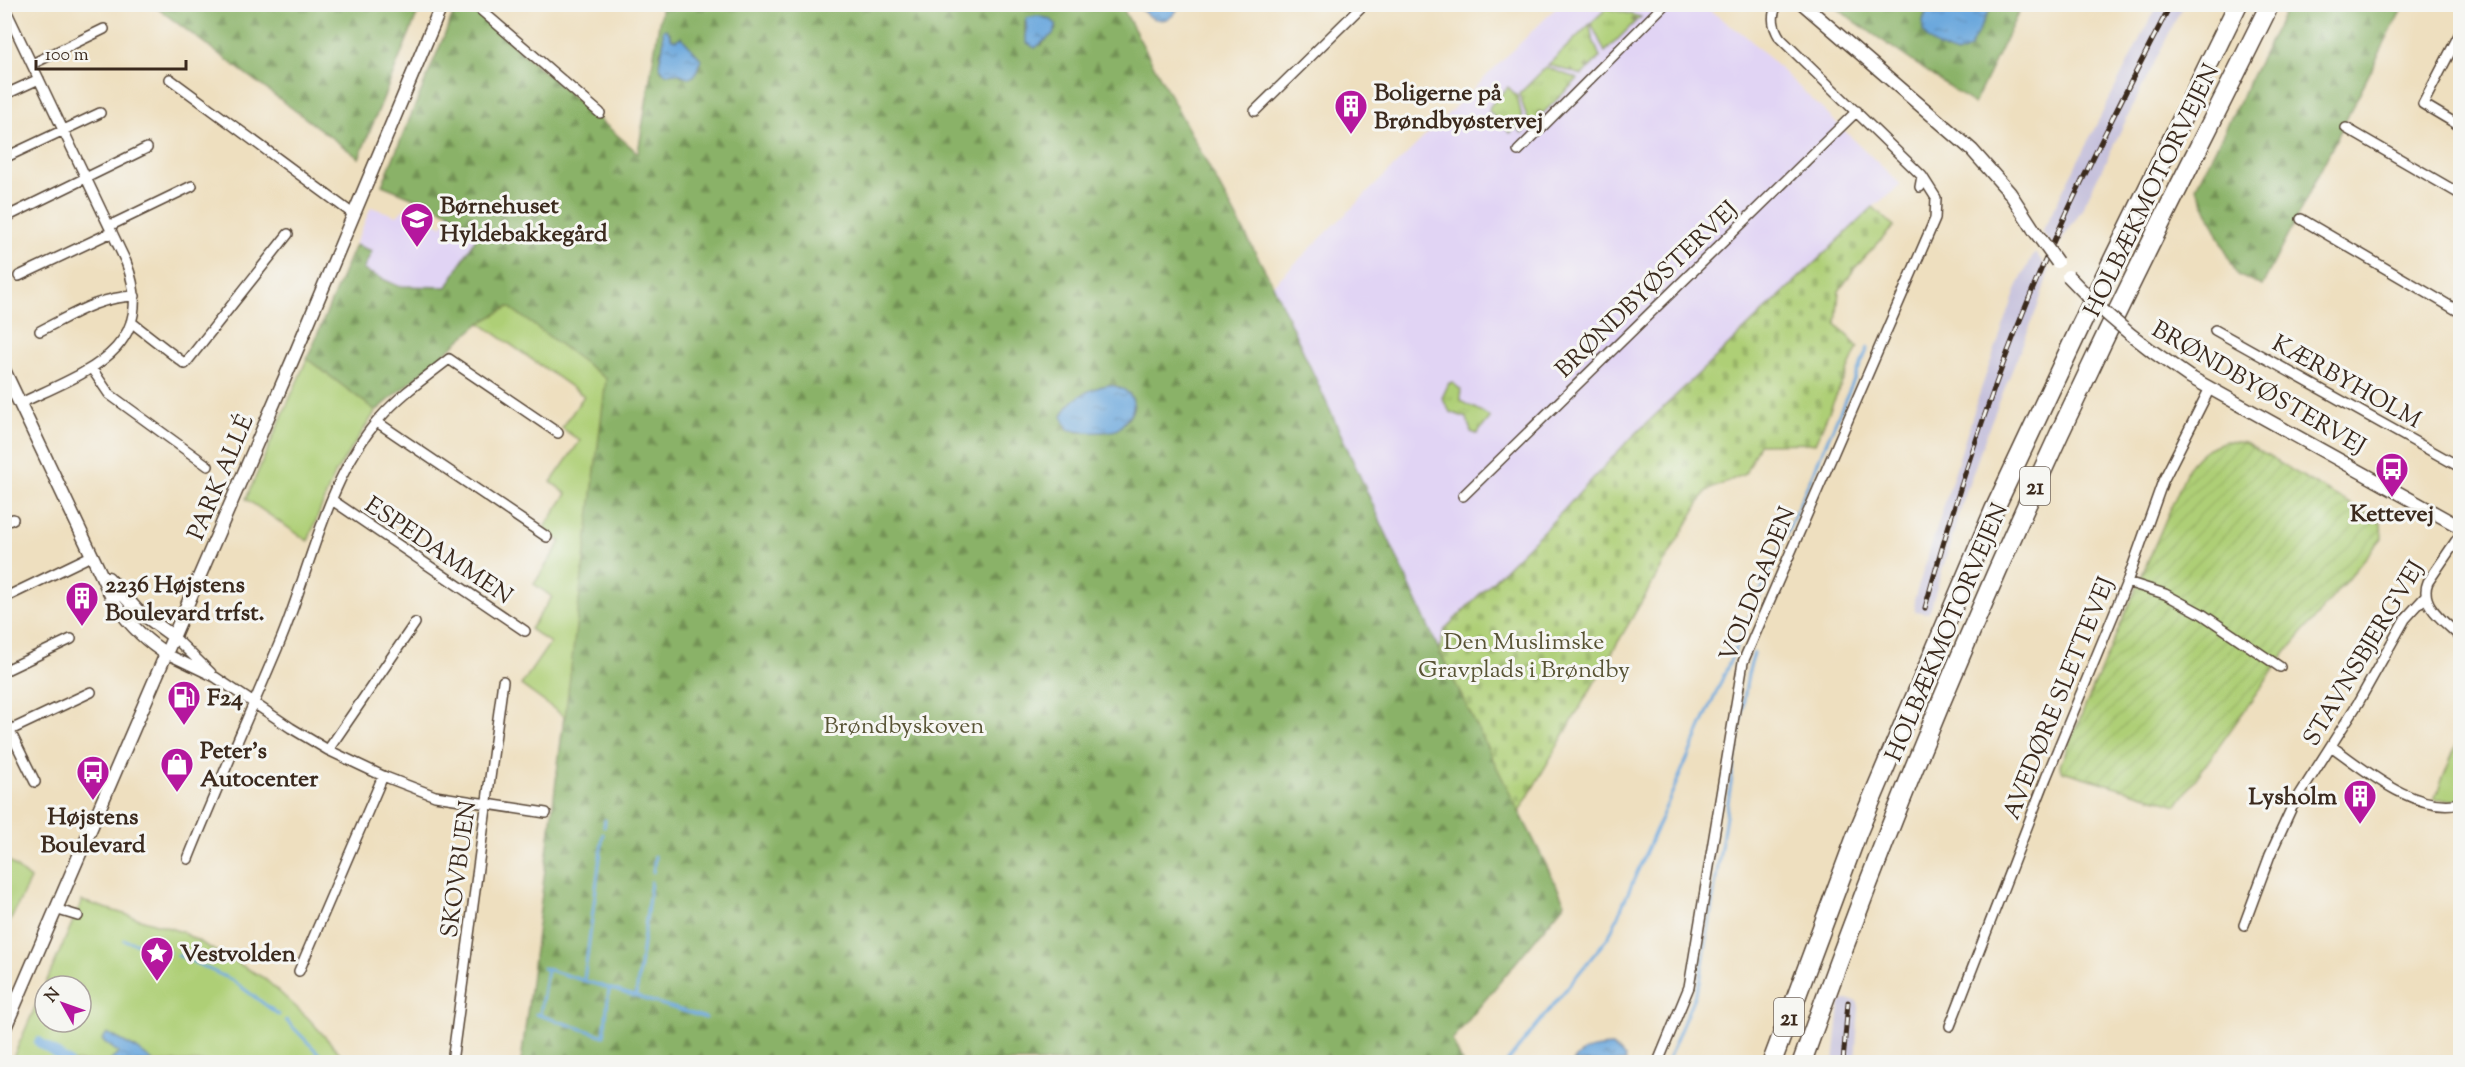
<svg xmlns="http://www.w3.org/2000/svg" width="2465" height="1067" font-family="'Sorts Mill Goudy',serif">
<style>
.built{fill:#e1d4f4}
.railway{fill:#c5c0db}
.grass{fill:url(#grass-tufts);stroke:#747c4a;stroke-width:1.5}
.forest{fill:url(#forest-firs);stroke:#626e42;stroke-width:1.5;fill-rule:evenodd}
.cemetery{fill:url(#cemetery-stones);stroke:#747c4a;stroke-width:1.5}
.park{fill:#aecf76;stroke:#747c4a;stroke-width:1.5;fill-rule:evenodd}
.garden{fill:url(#garden-furrows);stroke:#747c4a;stroke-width:1.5}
.water{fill:url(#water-ripples);stroke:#54697e;stroke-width:1.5}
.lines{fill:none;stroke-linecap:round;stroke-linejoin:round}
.stream{stroke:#6ca8dd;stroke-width:3}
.canal{stroke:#6ca8dd;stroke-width:10}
.minor-casing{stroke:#564536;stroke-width:12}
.tertiary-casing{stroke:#564536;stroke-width:15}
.motorway-casing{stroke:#564536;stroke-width:21}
.minor{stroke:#fff;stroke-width:9}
.tertiary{stroke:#fff;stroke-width:12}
.motorway{stroke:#fff;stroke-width:18}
.rail-casing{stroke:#3b2a1e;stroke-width:5}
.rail{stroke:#f6f6f2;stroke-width:3;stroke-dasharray:9;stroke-linecap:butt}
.tertiary-bridge-casing{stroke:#564536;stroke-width:15;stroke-linecap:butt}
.tertiary-bridge{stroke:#fff;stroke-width:12}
.labels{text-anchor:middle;stroke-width:6;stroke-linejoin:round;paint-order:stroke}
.shield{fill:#f6f6f2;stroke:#73675e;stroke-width:1.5}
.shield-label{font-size:22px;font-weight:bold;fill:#3b2a1e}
.poi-label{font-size:24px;font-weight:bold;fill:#3b2a1e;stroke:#f6f6f2;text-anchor:start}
.street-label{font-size:24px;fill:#3b2a1e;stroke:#f6f6f2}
.park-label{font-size:24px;fill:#585334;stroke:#f6f6f2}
</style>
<defs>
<pattern id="grass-tufts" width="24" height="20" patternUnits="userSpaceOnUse" patternTransform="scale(1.5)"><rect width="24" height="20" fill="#aecf76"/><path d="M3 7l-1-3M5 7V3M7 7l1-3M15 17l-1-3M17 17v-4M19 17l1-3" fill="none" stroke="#97b266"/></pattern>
<pattern id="forest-firs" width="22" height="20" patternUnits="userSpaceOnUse" patternTransform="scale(1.5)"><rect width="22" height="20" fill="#8ab267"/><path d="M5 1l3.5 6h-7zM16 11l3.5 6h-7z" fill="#729154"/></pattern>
<pattern id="cemetery-stones" width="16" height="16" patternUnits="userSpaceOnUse" patternTransform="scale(1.5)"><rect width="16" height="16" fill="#aecf76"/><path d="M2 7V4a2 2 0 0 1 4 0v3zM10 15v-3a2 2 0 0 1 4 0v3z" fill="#97b266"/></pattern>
<pattern id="garden-furrows" width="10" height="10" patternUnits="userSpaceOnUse" patternTransform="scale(1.5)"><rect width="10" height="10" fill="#aecf76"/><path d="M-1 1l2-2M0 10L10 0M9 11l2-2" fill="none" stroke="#97b266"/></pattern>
<pattern id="water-ripples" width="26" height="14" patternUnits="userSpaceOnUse" patternTransform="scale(1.5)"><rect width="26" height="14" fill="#6ca8dd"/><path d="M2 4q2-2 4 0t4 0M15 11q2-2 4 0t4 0" fill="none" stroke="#5a89b3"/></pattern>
</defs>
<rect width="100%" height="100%" fill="#f6f6f2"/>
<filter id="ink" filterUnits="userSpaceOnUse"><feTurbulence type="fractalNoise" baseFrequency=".0167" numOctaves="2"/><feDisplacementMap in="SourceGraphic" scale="12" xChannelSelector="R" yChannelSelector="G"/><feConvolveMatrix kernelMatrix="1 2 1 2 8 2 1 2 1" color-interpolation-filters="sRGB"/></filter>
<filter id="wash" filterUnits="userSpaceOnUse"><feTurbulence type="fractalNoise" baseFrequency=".008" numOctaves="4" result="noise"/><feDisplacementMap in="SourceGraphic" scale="24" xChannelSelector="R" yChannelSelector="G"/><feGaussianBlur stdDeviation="1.35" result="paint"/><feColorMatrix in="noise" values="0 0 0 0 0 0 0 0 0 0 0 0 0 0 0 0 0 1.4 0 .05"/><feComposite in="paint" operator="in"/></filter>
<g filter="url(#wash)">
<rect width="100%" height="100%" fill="#eedfbf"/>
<path class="built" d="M 1559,5 L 1702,5 L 1747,37 L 1901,185 L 1873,207 L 1625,444 L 1560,514 L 1445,629 L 1439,650 L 1273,285 Z
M 371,207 L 397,216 L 404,209 L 442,226 L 449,212 L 480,231 L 447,287 L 398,286 L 363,270 L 372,251 L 355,245 Z"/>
<path class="railway" d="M 2157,5 L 2183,5 L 2081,211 L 2056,249 L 2042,232 Z
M 2035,252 L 2049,271 L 2037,309 L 1991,422 L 1966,492 L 1931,607 L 1928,613 L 1915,611 L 1914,600 L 1982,386 L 2018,285 Z
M 1843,1000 L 1857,1001 L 1859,1007 L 1855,1062 L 1834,1062 L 1840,1005 Z"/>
<path class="grass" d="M 1607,8 L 1641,17 L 1636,21 L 1634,18 L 1632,20 L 1635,22 L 1605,52 L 1591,23 Z
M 1590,24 L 1592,37 L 1600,57 L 1589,68 L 1587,65 L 1585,67 L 1588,69 L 1582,75 L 1572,72 L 1572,70 L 1569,71 L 1548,65 Z
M 1546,67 L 1578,79 L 1541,115 L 1540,111 L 1537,113 L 1541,116 L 1530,126 L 1519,94 Z
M 1508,87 L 1517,96 L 1525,130 L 1522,133 L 1516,127 L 1510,133 L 1489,111 L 1490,106 Z
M 1449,383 L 1453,383 L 1461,390 L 1461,401 C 1471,408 1481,409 1490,418 L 1477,434 L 1471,432 L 1467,418 L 1450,412 L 1442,398 Z"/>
<path class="forest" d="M 153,5 L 421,5 L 359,158 Z
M 457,5 L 467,5 L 638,153 L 662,5 L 1121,5 L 1273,285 L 1439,650 L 1565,903 L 1452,1040 L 1462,1062 L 787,1062 L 774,1059 L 770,1062 L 521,1062 L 606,379 L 509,307 L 480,323 L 376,411 L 307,359 L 355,245 L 372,251 L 363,270 L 398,286 L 447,287 L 480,231 L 449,212 L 382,185 ZM 1045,18 L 1050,19 L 1056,29 L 1041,45 L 1025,36 L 1025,22 ZM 670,33 L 671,39 L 676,41 L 681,37 L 682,76 L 677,72 L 666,74 L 661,70 L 660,53 ZM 1102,386 L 1134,405 C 1128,433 1101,431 1077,432 L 1086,393 Z
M 1834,5 L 1932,5 C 1923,16 1920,25 1927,38 L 1982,25 L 1992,5 L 2022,5 L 1974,104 L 1847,16 Z
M 2288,5 L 2404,5 L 2262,286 L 2237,275 L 2196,187 Z"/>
<path class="cemetery" d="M 1873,207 L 1894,226 L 1855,268 L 1839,291 L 1836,324 L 1858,347 L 1815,443 L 1759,444 L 1745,474 L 1706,491 L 1519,812 L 1439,650 L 1445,629 L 1560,514 L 1625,444 Z"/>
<path class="park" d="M 509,307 L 606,379 L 565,717 L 521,685 L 550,643 L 530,629 L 552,597 L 534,584 L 561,542 L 543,529 L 567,494 L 551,482 L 580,441 L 562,428 L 584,396 L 480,323 Z
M 307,359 L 376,411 L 334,475 L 308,541 L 246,499 Z
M 2460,736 L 2460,800 L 2434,800 Z
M 5,858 L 30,879 L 5,932 Z
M 82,901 L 182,932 L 264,978 L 308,1018 L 348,1062 L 11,1062 ZM 45,986 L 81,986 L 81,1022 L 45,1022 Z"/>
<path class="garden" d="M 2227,441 L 2245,443 L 2381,522 L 2382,538 L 2284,655 L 2177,805 L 2063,771 L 2060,765 L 2188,468 C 2199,453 2208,446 2227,441 Z"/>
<path class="water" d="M 1138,5 L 1179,5 C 1172,27 1148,22 1138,5 Z
M 1932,5 L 1932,4 L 1992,5 L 1969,49 L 1957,54 C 1930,46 1910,32 1932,5 Z
M 1038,16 L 1050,19 L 1057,25 L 1053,34 L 1035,48 L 1026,42 L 1026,18 Z
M 667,29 L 672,39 L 676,40 L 681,37 L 701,59 L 695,75 L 690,78 L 677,73 L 666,74 C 654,65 662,57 663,46 C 664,41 663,35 663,30 Z
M 1109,385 C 1129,388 1142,402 1126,420 C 1123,424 1120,428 1116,430 C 1105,433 1078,433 1068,429 L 1062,416 C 1070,398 1091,388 1109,385 Z
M 107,1033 L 137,1049 L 154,1062 L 109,1062 L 119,1053 L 102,1040 Z
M 1612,1046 L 1625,1057 L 1626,1062 L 1573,1062 C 1582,1048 1596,1047 1612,1046 Z"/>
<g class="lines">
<path class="stream" d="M 604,827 L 605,820
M 653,872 L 655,856
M 124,940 L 169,952
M 178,955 L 232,980 L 279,1015
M 543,968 L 706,1018
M 584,980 L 603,834
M 636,996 L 651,882
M 536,1014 L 604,1036 L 609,989
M 540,1015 L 547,969
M 286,1020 L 327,1062
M 1507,1062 L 1609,936 L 1868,348
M 1667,1062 L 1700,982 L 1748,674 L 1754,653"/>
<path class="canal" d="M 39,1042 L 68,1062"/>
</g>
</g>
<g filter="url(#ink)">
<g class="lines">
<defs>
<path id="minor" d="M 474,4 L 600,113
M 1778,4 C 1770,16 1773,27 1780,38 L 1922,176 L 1920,187
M 4,6 L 126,262 C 160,350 83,373 21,403
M 2460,33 L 2423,104 L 2460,126
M 32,64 L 104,29
M 170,79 L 353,214
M 4,95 L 39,79
M 1255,111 L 1364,4
M 2346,128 L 2460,194
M 1518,151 L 1665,4
M 4,158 L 100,113
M 4,218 L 147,148
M 2301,219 L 2460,312
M 109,226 L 192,186
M 19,276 L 112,232
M 131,322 L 185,364 L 288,234
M 2215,330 L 2460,467
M 40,331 C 72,315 98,297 135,296
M 92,369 L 109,394 L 208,466
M 377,422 L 547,537
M 1463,496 L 1857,111
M 332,500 L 525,631
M 4,523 L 13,519
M 2460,535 L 2428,582 C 2418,605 2447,623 2460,637
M 2127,582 L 2165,594 L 2202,614 L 2280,667
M 4,598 L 93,555
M 174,637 L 211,673
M 167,654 L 215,677 L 291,728 L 328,750 L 383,776 L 435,796 L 546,813
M 4,671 L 71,639
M 4,719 L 35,782
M 4,733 L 91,692
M 2331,746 C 2367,771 2414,813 2460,803
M 328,750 L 415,623
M 188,859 C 218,784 251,711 282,637 C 311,566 328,476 380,418 C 400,395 426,377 449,359 L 558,433
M 55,909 L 78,916
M 2244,925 L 2270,855 L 2292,807 L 2358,703 L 2405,619 L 2426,596
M 299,971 L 383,776
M 1950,1026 L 2046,778 L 2127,582 L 2163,481 L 2210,388
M 452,1062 L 503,681
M 1658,1062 L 1689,987 L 1743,662 L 1935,219 L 1936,198 L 1922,176"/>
<path id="tertiary" d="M 1803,4 L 1972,150 L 2010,193 L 2034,230
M 2152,351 L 2188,376 L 2460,527
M 4,370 L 115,604 C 130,625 145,641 167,654
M 108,578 L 137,610 L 174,637
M 4,1030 L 296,352 L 442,4"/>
<path id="motorway" d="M 1772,1062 L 1857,834 L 1994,510 L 2080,327 L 2238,4
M 1802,1062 C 1888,821 1986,585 2097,354 C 2152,237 2213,121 2270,4"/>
</defs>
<use href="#minor" class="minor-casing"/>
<use href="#tertiary" class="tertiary-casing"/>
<use href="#motorway" class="motorway-casing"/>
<use href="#minor" class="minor"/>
<use href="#tertiary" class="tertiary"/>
<use href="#motorway" class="motorway"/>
<defs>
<path id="rail" d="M 1925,608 C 1957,491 1995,376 2043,265 C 2082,177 2126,90 2171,4
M 1843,1062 L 1848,1002"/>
</defs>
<use href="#rail" class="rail-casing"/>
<use href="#rail" class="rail"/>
<defs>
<path id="tertiary-bridge" d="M 2034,230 L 2057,262
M 2068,276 C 2094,304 2121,328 2152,351"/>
</defs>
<use href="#tertiary-bridge" class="tertiary-bridge-casing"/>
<use href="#tertiary-bridge" class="tertiary-bridge"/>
</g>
</g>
<defs>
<symbol id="building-pin" viewBox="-11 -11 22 30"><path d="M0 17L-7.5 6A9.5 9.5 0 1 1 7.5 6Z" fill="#b5179e" stroke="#f6f6f2"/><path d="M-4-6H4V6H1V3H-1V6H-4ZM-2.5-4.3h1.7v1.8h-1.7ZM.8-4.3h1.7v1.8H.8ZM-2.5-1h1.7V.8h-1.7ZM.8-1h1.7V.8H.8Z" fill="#fff"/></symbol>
<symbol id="school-pin" viewBox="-11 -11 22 30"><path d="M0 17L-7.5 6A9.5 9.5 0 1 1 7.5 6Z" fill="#b5179e" stroke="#f6f6f2"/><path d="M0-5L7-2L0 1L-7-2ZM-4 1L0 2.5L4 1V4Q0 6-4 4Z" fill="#fff"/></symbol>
<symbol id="bus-pin" viewBox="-11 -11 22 30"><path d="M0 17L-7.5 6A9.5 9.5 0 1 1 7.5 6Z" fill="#b5179e" stroke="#f6f6f2"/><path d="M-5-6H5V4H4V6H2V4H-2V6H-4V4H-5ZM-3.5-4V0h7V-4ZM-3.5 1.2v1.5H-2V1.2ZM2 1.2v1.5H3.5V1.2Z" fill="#fff"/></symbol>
<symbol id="fuel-pin" viewBox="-11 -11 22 30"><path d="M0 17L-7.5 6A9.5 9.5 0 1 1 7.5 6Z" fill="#b5179e" stroke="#f6f6f2"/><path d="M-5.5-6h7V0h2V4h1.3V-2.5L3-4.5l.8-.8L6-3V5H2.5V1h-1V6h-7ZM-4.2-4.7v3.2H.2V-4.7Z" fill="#fff"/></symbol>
<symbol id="shop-pin" viewBox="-11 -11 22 30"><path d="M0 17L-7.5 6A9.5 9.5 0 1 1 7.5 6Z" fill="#b5179e" stroke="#f6f6f2"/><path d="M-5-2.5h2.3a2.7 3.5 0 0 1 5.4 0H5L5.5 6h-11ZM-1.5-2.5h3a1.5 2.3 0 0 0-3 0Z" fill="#fff"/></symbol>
<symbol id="sight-pin" viewBox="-11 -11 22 30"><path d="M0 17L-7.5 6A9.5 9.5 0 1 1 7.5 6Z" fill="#b5179e" stroke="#f6f6f2"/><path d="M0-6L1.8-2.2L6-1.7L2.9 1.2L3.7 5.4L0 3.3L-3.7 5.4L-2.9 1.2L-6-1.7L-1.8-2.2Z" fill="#fff"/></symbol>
</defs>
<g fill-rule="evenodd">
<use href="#building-pin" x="1332" y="87" width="38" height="52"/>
<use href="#school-pin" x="398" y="200" width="38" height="52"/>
<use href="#bus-pin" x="2373" y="450" width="38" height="52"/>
<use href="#building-pin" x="63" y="579" width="38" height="52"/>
<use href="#fuel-pin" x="165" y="678" width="38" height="52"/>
<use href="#shop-pin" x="158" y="745" width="38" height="52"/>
<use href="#bus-pin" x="74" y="753" width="38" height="52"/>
<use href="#building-pin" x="2341" y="777" width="38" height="52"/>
<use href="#sight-pin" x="138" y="934" width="38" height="52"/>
</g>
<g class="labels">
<g class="shield">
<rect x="2020" y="467" width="30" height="38" rx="4.5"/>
<rect x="1774" y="998" width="30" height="38" rx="4.5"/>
</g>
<g class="shield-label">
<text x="2035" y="494">21</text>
<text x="1789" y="1025">21</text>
</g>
<g class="poi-label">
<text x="1374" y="100">Boligerne på<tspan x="1374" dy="28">Brøndbyøstervej</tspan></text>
<text x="440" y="213">Børnehuset<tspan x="440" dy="28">Hyldebakkegård</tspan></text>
<text x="2392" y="521" text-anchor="middle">Kettevej</text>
<text x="105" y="592">2236 Højstens<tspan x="105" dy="28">Boulevard trfst.</tspan></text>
<text x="207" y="705">F24</text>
<text x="200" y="758">Peter's<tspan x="200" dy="28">Autocenter</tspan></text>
<text x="2337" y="804" text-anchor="end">Lysholm</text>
<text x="93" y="824" text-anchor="middle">Højstens<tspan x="93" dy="28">Boulevard</tspan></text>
<text x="180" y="961">Vestvolden</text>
</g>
<g class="street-label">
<text transform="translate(2151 190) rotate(-64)" y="8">HOLBÆKMOTORVEJEN</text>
<text transform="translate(1646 289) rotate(-44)" y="8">BRØNDBYØSTERVEJ</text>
<text transform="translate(2347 381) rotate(29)" y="8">KÆRBYHOLM</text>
<text transform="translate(2259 387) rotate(30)" y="8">BRØNDBYØSTERVEJ</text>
<text transform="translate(220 477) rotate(-67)" y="8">PARK ALLÉ</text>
<text transform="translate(439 550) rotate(34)" y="8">ESPEDAMMEN</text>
<text transform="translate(1757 584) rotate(-68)" y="8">VOLDGADEN</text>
<text transform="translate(1946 632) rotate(-67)" y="8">HOLBÆKMOTORVEJEN</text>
<text transform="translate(2363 653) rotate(-59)" y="8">STAVNSBJERGVEJ</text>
<text transform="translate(2058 698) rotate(-68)" y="8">AVEDØRE SLETTEVEJ</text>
<text transform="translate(458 869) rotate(-82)" y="8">SKOVBUEN</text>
</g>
<g class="park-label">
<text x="1524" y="649">Den Muslimske<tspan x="1524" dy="28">Gravplads i Brøndby</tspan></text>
<text x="904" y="733">Brøndbyskoven</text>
</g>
</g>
<rect width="2465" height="1067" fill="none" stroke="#f6f6f2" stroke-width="24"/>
<g transform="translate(63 1004) rotate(310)"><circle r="28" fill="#f6f6f2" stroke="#aba49d" stroke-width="1.5"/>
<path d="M0-4.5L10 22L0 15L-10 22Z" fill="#b5179e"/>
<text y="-9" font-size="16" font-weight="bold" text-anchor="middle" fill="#3b2a1e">N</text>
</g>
<path d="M36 60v9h150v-9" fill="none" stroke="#3b2a1e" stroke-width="3"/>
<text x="45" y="60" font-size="18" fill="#3b2a1e" stroke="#f6f6f2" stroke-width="4.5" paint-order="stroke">100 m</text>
</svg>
